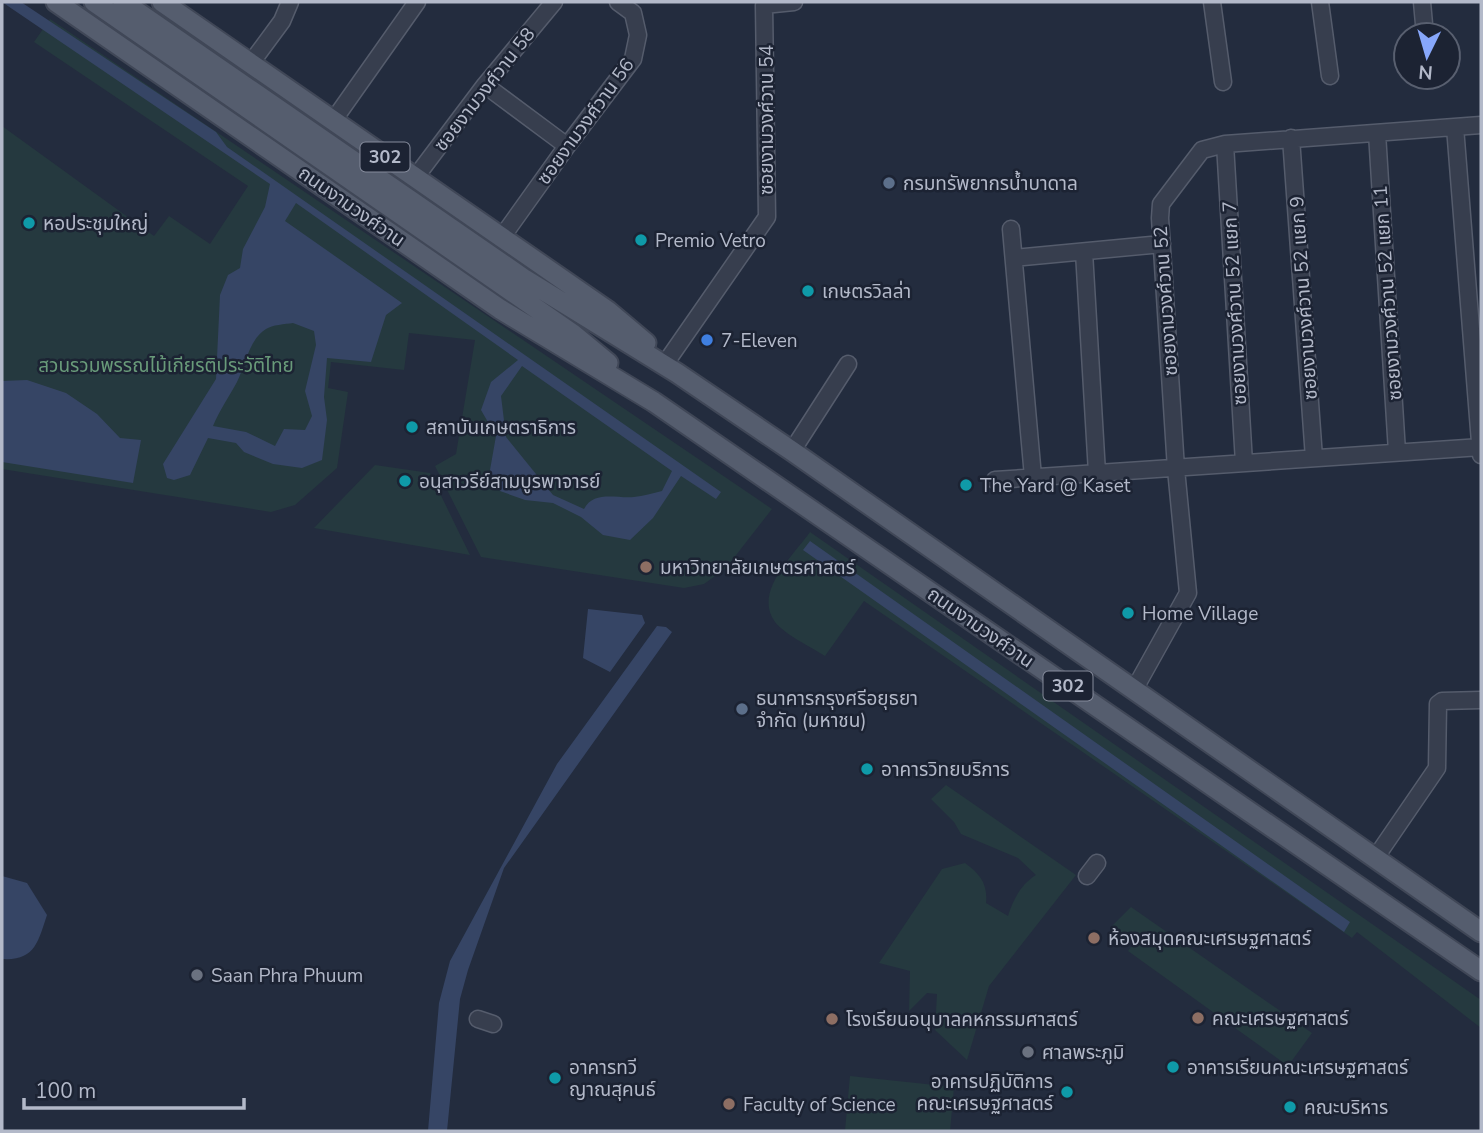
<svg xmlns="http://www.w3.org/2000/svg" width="1483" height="1133" font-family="'Nunito Sans','Noto Sans Thai',sans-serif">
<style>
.green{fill:#25393f}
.water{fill:#364565;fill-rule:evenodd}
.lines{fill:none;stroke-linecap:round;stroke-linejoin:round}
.minor-casing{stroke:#555c6c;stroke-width:19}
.major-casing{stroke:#404757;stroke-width:23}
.minor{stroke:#373e4e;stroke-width:16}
.major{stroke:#555d6e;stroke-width:19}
.service-dot{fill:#5c6f8a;stroke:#1c2333;stroke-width:2.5}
.culture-dot{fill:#0f9aa8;stroke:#1c2333;stroke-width:2.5}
.shop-dot{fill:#3f7fe0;stroke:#1c2333;stroke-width:2.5}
.education-dot{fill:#8d6e63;stroke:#1c2333;stroke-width:2.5}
.worship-dot{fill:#6b7280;stroke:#1c2333;stroke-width:2.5}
.labels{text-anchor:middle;stroke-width:5;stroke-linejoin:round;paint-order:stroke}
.shield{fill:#1c2333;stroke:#868c9c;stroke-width:2}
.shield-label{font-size:18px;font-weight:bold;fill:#b3b9c9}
.street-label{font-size:19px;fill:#b3b9c9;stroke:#1c2333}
.poi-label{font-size:19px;fill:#b3b9c9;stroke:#1c2333;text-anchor:start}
.park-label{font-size:19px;fill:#699b7a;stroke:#1c2333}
</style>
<rect width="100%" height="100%" fill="#232c3e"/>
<path class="green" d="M 50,19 L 772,509 L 726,568 L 704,584 L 684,588 L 481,557 L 435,466 L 456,454 L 475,340 L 409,333 L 404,370 L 331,362 L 328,388 L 348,392 L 337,468 L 295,505 L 271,512 L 2,469 L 2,126 L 154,236 L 169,216 L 210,244 L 248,186 L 34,42 Z
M 375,465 L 430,473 L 470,555 L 314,528 Z
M 810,532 L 1481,1000 L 1481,1028 L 1357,932 L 1352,938 L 864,601 L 825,656 C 811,647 784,634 775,622 C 753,592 793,556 810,532 Z
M 946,785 L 1076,875 L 989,986 L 967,1060 L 935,1030 L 937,994 L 927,993 L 909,1011 L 910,971 L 879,963 L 942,869 L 965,863 C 980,874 988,884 986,903 L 1008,916 C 1013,900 1021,884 1036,875 L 1018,858 L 961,834 L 954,822 L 931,799 Z
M 1131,907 L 1312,1033 L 1288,1066 L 1128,951 L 1133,944 L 1110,928 Z
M 850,1076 L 954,1087 L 950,1131 L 845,1131 Z"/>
<path class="water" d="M 2,2 L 21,2 L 216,132 L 227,147 L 721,492 L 716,499 L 681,476 L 653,518 L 630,540 L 603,535 L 581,517 L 553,503 L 525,500 L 500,491 L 490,470 L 496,436 L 481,410 L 491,382 L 518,360 L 296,203 L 285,221 L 402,303 L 386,315 L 371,362 L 327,358 L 324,397 L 327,420 L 322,460 L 302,468 L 273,464 L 244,452 L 236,443 L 208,438 L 190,475 L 174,480 L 167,478 L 163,464 L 216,379 L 220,295 L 228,275 L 240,268 L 243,249 L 265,207 L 270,184 ZM 293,323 L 314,331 L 316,345 L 305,391 L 312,416 L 305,430 L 284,429 L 275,446 L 246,432 L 213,426 C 219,411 229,397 237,382 C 245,367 249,339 266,329 C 272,325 285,324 293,323 ZM 522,366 L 672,471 L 662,491 C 653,493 643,496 634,497 C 617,499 594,490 584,509 L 553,495 L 506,437 L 501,396 Z
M 27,380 L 66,393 L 97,414 L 120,438 L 141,440 L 133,483 L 2,462 L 2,381 Z
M 810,541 L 1350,922 L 1344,932 L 803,550 Z
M 588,609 L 642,615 L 645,623 L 610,672 L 583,658 Z
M 657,626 L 666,627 L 672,632 L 504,868 L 468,970 L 460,999 L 447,1131 L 428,1131 L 439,1003 L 450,961 L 557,764 Z
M 2,876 L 27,883 L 47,915 C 38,942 35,961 2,959 Z"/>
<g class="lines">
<defs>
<path id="minor" d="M 1212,2 L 1223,82
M 1320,2 L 1330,76
M 1422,2 L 1425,35
M 251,63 L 282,21 L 290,2
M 485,85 L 567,146
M 333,121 L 417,2
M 1455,127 L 1481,455
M 1377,133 L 1397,452
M 1291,138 L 1314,458
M 1225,144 L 1244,463
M 415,178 L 485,85 L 554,2
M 1011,229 L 1033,477
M 502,237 L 567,146 L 633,59 L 638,35 L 633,13 L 618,2
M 1084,252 L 1097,473
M 1014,258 L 1162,244
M 667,361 L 767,217 L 764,5 L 794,2
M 792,451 L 848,364
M 995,480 L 1481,447
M 1134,690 L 1188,593 L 1176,469 L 1160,218 L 1161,204 L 1202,150 L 1225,144 L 1481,125
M 1376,857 L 1437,768 L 1438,704 L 1442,701 L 1481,700
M 1087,876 L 1097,863
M 478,1019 L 493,1024"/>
<path id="major" d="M 56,2 L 500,309 L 654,402 L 1481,971
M 94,2 L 573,334 L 608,363
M 123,2 L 523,278 L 677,373 L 792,451 L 1481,932
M 162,2 L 608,311 L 646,343"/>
</defs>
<use href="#minor" class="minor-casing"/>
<use href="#major" class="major-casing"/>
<use href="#minor" class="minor"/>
<use href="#major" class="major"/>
</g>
<g class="service-dot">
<circle cx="889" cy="183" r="7"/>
<circle cx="742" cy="709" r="7"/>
</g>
<g class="culture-dot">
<circle cx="29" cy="223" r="7"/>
<circle cx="641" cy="240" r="7"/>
<circle cx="808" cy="291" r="7"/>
<circle cx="412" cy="427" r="7"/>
<circle cx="405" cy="481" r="7"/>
<circle cx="966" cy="485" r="7"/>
<circle cx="1128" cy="613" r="7"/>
<circle cx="867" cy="769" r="7"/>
<circle cx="1173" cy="1067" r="7"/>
<circle cx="555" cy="1078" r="7"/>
<circle cx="1067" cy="1092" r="7"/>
<circle cx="1290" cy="1107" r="7"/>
</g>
<circle class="shop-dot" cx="707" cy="340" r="7"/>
<g class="education-dot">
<circle cx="646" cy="567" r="7"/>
<circle cx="1094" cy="938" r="7"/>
<circle cx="1198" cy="1018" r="7"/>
<circle cx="832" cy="1019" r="7"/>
<circle cx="729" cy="1104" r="7"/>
</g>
<g class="worship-dot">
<circle cx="197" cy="975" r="7"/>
<circle cx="1028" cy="1052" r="7"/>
</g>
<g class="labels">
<g class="shield">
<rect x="360.5" y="142.5" width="49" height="29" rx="5"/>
<rect x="1043.5" y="671.5" width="49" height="29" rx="5"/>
</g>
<g class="shield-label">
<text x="385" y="163">302</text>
<text x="1068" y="692">302</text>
</g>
<g class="street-label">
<text transform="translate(484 89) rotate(-52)" y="7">ซอยงามวงศ์วาน 58</text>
<text transform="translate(766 120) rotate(-90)" y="7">ซอยงามวงศ์วาน 54</text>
<text transform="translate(585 121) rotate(-54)" y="7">ซอยงามวงศ์วาน 56</text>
<text transform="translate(352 206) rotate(35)" y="7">ถนนงามวงศ์วาน</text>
<text transform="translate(1387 293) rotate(-94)" y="7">ซอยงามวงศ์วาน 52 แยก 11</text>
<text transform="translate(1303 298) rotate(-94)" y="7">ซอยงามวงศ์วาน 52 แยก 9</text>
<text transform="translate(1165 301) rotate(-94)" y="7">ซอยงามวงศ์วาน 52</text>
<text transform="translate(1234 303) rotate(-93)" y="7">ซอยงามวงศ์วาน 52 แยก 7</text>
<text transform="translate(981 627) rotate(35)" y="7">ถนนงามวงศ์วาน</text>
</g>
<g class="poi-label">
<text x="903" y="190">กรมทรัพยากรน้ำบาดาล</text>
<text x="43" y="230">หอประชุมใหญ่</text>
<text x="655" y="247">Premio Vetro</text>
<text x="822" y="298">เกษตรวิลล่า</text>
<text x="721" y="347">7-Eleven</text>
<text x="426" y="434">สถาบันเกษตราธิการ</text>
<text x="419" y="488">อนุสาวรีย์สามบูรพาจารย์</text>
<text x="980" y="492">The Yard @ Kaset</text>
<text x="660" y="574">มหาวิทยาลัยเกษตรศาสตร์</text>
<text x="1142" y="620">Home Village</text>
<text x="756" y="705">ธนาคารกรุงศรีอยุธยา<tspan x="756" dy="22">จำกัด (มหาชน)</tspan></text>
<text x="881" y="776">อาคารวิทยบริการ</text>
<text x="1108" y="945">ห้องสมุดคณะเศรษฐศาสตร์</text>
<text x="211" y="982">Saan Phra Phuum</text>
<text x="1212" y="1025">คณะเศรษฐศาสตร์</text>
<text x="846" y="1026">โรงเรียนอนุบาลคหกรรมศาสตร์</text>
<text x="1042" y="1059">ศาลพระภูมิ</text>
<text x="569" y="1074">อาคารทวี<tspan x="569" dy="22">ญาณสุคนธ์</tspan></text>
<text x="1187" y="1074">อาคารเรียนคณะเศรษฐศาสตร์</text>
<text x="1053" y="1088" text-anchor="end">อาคารปฏิบัติการ<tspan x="1053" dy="22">คณะเศรษฐศาสตร์</tspan></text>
<text x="743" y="1111">Faculty of Science</text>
<text x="1304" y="1114">คณะบริหาร</text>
</g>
<g class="park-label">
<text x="166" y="372">สวนรวมพรรณไม้เกียรติประวัติไทย</text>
</g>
</g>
<rect width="1483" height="1133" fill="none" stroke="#b3b9c9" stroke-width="7"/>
<g transform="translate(1427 56) rotate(185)"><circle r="33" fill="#1c2333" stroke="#585f6f" stroke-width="2"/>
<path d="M0-5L12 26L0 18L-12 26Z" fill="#87a7fb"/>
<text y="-10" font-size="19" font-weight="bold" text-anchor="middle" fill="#b3b9c9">N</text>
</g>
<path d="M24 1098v10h220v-10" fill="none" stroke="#b3b9c9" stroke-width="3.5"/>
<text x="35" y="1098" font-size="21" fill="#b3b9c9" stroke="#1c2333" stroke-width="5" paint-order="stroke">100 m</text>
</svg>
